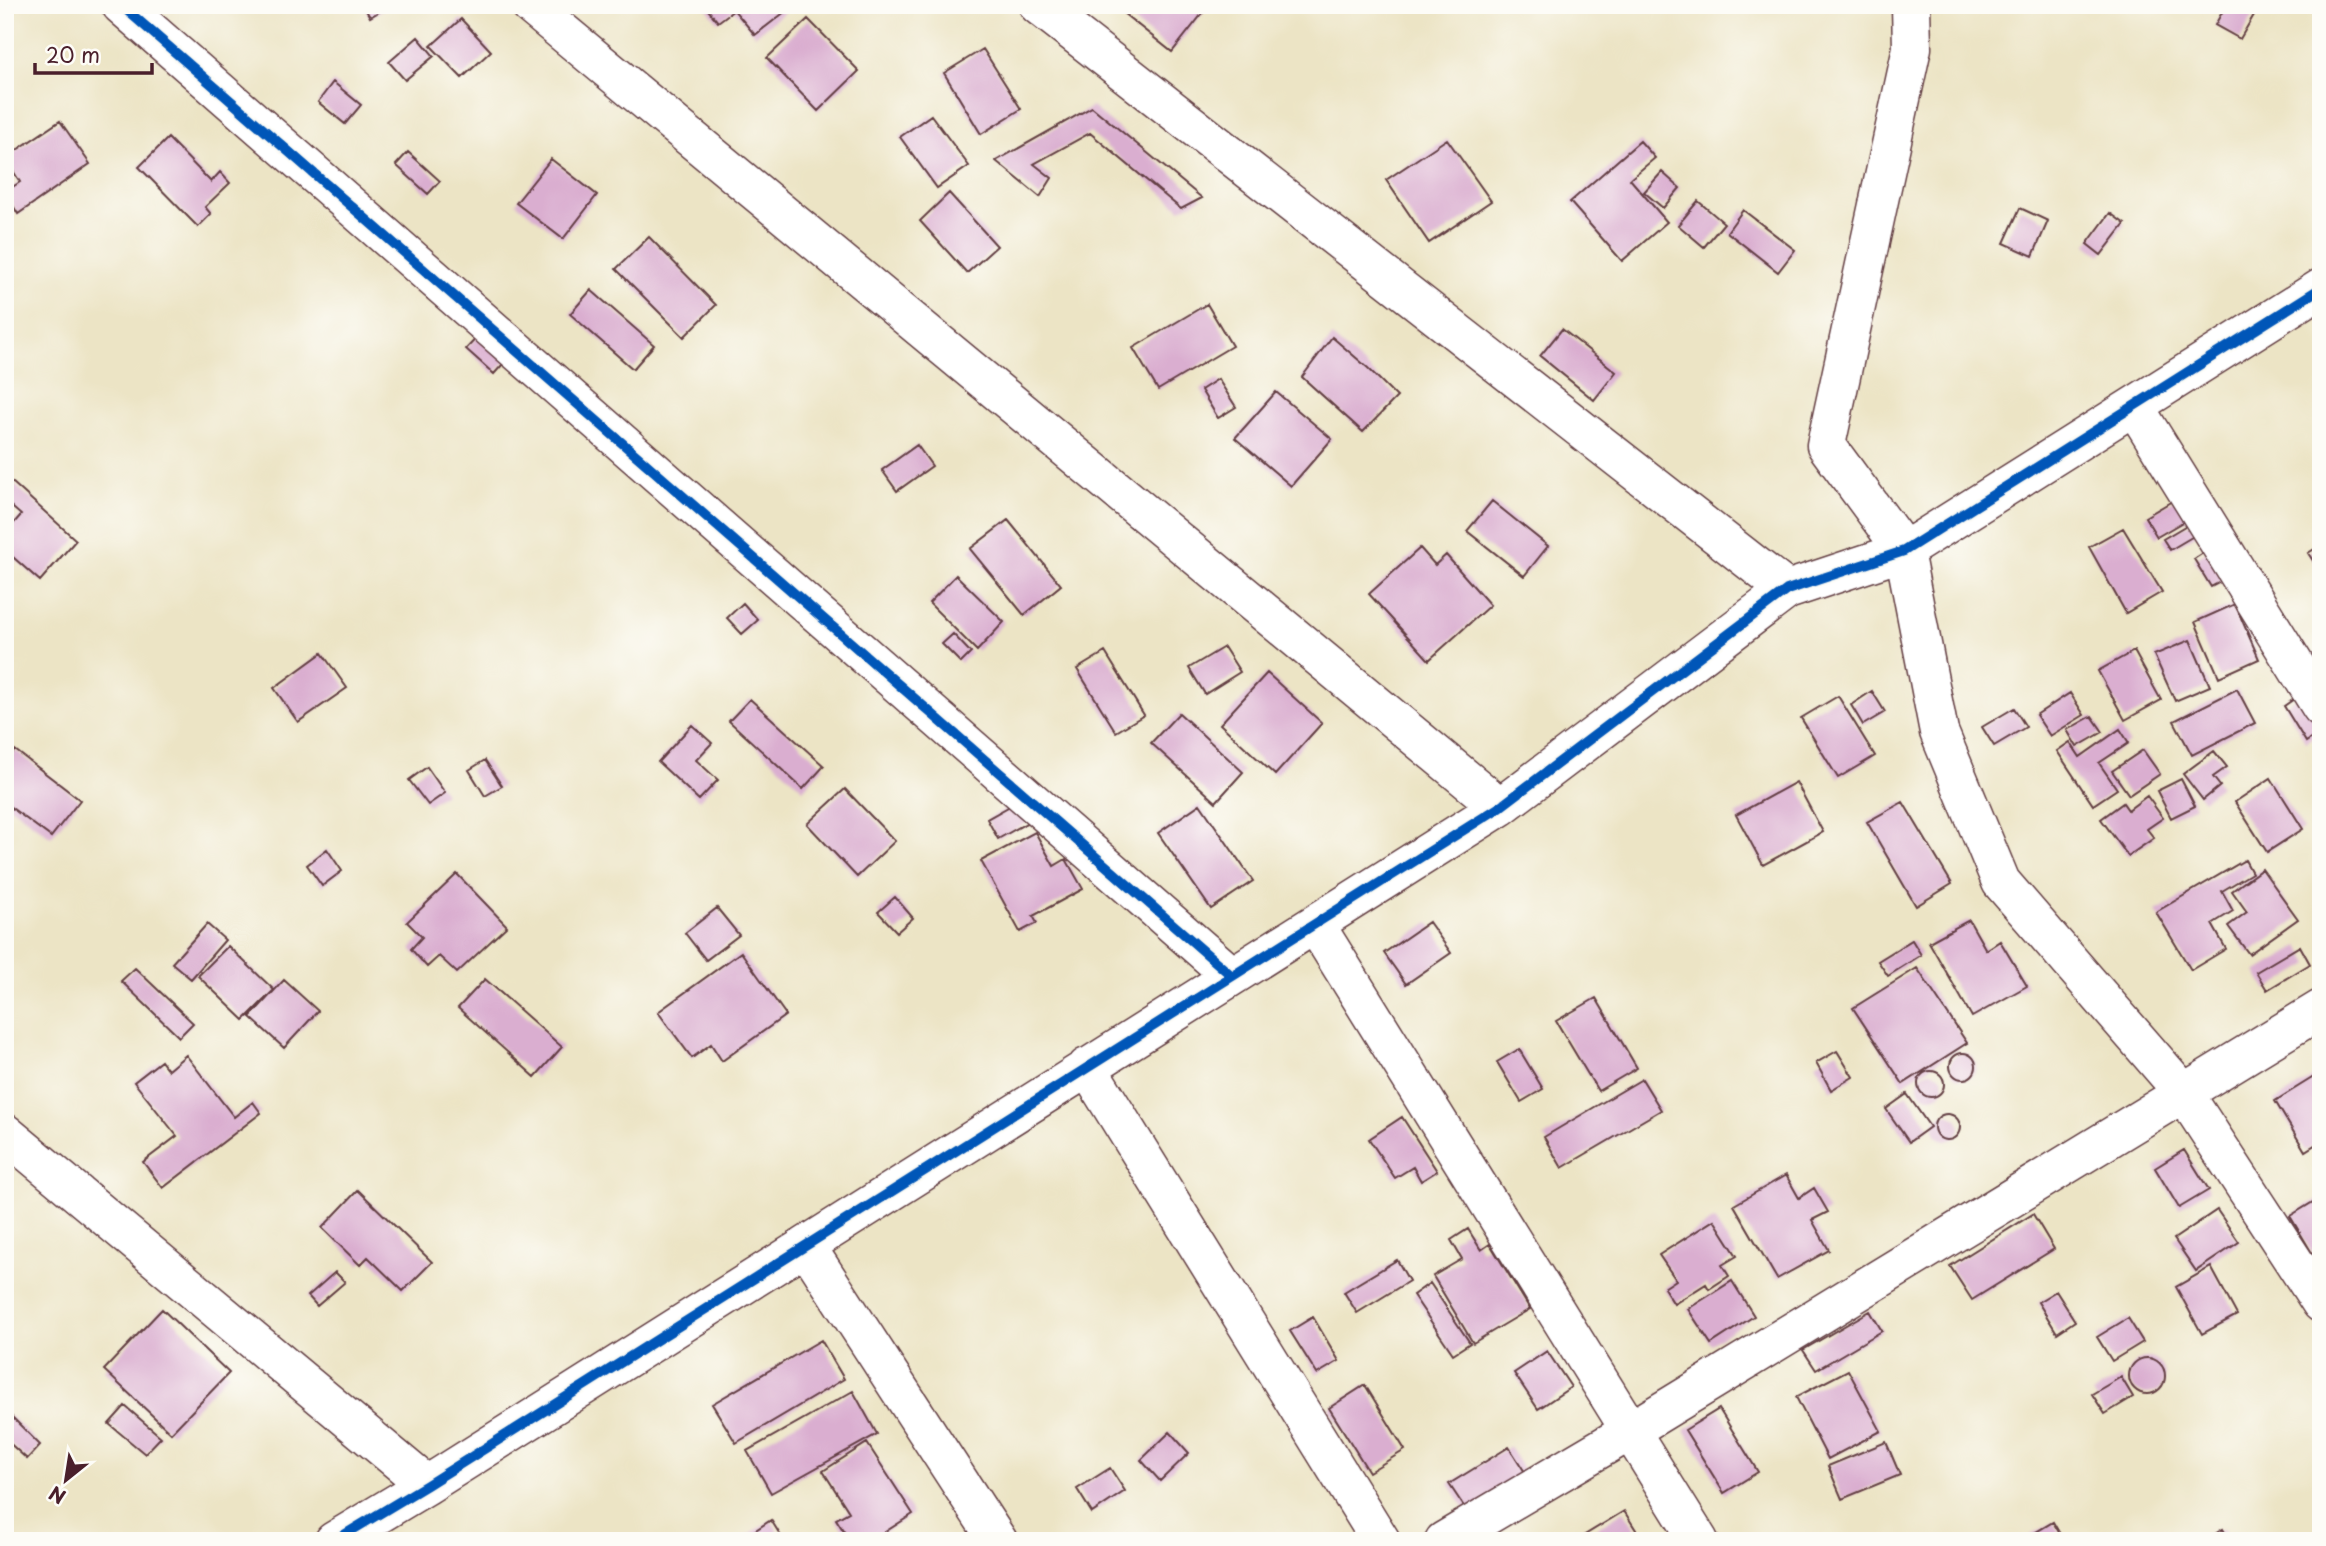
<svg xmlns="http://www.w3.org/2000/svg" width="2326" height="1546" font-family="'Playpen Sans',sans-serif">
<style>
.building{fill:#daaed0}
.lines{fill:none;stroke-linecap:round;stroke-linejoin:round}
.street-casing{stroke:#623d42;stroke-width:41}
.street{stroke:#fff;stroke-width:38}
.cycleway-casing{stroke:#fdfcf7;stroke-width:15}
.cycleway{stroke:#0057b8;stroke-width:10}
</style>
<rect width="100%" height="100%" fill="#fdfcf7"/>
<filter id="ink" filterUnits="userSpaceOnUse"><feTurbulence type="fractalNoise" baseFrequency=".0143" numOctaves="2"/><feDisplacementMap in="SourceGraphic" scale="14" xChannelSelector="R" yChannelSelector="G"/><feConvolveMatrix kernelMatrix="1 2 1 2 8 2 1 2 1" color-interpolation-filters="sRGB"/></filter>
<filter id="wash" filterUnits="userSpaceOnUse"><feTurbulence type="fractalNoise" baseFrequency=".00686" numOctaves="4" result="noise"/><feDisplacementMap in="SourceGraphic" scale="28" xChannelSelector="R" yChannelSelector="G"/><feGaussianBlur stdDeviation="1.57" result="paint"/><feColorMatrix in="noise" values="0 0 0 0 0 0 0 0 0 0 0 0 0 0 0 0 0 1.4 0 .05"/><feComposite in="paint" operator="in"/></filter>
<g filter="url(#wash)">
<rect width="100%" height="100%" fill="#ece4c5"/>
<g id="blocks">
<path class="building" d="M 363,5 L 390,5 L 370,17 Z
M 704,5 L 787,5 L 790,8 L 755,35 L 734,10 L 718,22 Z
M 1113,5 L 1209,5 L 1172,52 Z
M 2226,5 L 2253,5 L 2258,8 L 2240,39 L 2215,25 Z
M 461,19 L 491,51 L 462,78 L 431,46 Z
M 808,19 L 859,71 L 818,111 L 767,58 Z
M 418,37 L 434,56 L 405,80 L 389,62 Z
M 983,49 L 1021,109 L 981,134 L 944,73 Z
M 333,82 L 361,105 L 345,124 L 318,102 Z
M 1092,107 L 1202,198 L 1181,209 L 1090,133 L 1034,164 L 1052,178 L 1040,197 L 996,161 Z
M 931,115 L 969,166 L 937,188 L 900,137 Z
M 60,121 L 90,164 L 18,214 L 5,192 L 20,182 L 5,158 Z
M 168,138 L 211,182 L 220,172 L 230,183 L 205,207 L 211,214 L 198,227 L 139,167 Z
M 1447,139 L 1491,201 L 1429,243 L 1386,180 Z
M 1640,141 L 1655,158 L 1630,179 L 1667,222 L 1622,261 L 1570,202 Z
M 408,152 L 440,181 L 428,194 L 396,165 Z
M 551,159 L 597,195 L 563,239 L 516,203 Z
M 1662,172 L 1680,188 L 1663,208 L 1644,192 Z
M 949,193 L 997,246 L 967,273 L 920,221 Z
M 1698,201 L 1724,223 L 1704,247 L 1678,225 Z
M 2020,208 L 2048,221 L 2033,256 L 2004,243 Z
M 1743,210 L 1795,250 L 1778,272 L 1727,232 Z
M 2110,213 L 2125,224 L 2101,255 L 2087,244 Z
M 649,237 L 716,305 L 684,337 L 616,269 Z
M 591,290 L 654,345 L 633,369 L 570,314 Z
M 1207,304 L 1232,346 L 1158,390 L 1133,348 Z
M 485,329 L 512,354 L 494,374 L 466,349 Z
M 1562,329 L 1616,372 L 1594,400 L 1540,356 Z
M 1332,337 L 1368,368 L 1397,397 L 1363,432 L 1302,377 Z
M 1218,379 L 1236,407 L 1218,418 L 1201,390 Z
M 1276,392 L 1332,439 L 1291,486 L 1235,438 Z
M 917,445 L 932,466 L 897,491 L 882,470 Z
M 12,482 L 76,540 L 40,581 L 5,550 L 5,533 L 21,515 L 5,501 L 5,490 Z
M 2179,497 L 2191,517 L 2157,537 L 2145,517 Z
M 1492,501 L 1548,546 L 1524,576 L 1467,531 Z
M 1008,520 L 1061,585 L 1024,615 L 970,549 Z
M 2190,523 L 2197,534 L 2170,550 L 2163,539 Z
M 2123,528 L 2162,592 L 2126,613 L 2089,547 Z
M 2321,545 L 2321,573 L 2308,553 Z
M 1420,548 L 1435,565 L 1446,555 L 1490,605 L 1429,660 L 1369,594 Z
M 2208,550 L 2226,579 L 2211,587 L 2194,559 Z
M 956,575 L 1004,622 L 977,651 L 929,603 Z
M 743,603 L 758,620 L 742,634 L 727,618 Z
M 2235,604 L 2259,659 L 2219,677 L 2195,622 Z
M 953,634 L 971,653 L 961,663 L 942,644 Z
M 2190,640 L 2210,686 L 2175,701 L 2154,655 Z
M 1224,647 L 1240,672 L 1205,694 L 1189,668 Z
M 2134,651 L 2161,700 L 2125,720 L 2098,671 Z
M 1105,652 L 1144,715 L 1116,732 L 1077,669 Z
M 322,653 L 347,688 L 298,722 L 274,688 Z
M 1267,673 L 1322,723 L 1275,775 L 1220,724 Z
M 2237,689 L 2255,723 L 2192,755 L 2174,721 Z
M 1872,691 L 1885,712 L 1863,725 L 1851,705 Z
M 2070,693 L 2084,715 L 2050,736 L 2036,715 Z
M 2300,695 L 2321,728 L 2321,732 L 2306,742 L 2284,706 Z
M 1838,696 L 1875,756 L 1838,778 L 1801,718 Z
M 750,699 L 824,766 L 803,789 L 729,721 Z
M 2014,708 L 2026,727 L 1994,746 L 1982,727 Z
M 1179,713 L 1243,772 L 1216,802 L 1151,743 Z
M 2092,716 L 2103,732 L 2077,747 L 2067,730 Z
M 692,725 L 712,743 L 696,760 L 718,780 L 699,800 L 658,762 Z
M 2120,729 L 2129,743 L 2099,763 L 2117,789 L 2093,805 L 2057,751 L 2070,742 L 2080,757 Z
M 15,750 L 80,800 L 51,837 L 5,803 L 5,763 Z
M 2143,750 L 2160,774 L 2129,795 L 2112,771 Z
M 2214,751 L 2227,767 L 2213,777 L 2220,786 L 2203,800 L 2183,774 Z
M 485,760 L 502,786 L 485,796 L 469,770 Z
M 427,767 L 445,793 L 428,805 L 409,780 Z
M 2271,778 L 2303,829 L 2267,852 L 2235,802 Z
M 2181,779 L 2195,806 L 2171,818 L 2157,791 Z
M 1796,782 L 1823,832 L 1763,865 L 1736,815 Z
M 845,789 L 895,841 L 857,877 L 807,824 Z
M 2147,796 L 2163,818 L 2147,829 L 2154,838 L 2128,856 L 2101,819 L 2123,803 L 2128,810 Z
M 1017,802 L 1028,822 L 998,839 L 987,819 Z
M 1903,802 L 1952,884 L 1916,906 L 1867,822 Z
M 1200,804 L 1253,881 L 1211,909 L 1158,833 Z
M 1035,832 L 1054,866 L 1066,859 L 1083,889 L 1033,916 L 1037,923 L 1020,932 L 981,861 Z
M 327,849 L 342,871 L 322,886 L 307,865 Z
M 2245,860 L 2252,873 L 2222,891 L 2233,911 L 2212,924 L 2226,949 L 2191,970 L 2156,912 Z
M 2262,869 L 2298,919 L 2249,954 L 2228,926 L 2247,912 L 2232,891 Z
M 457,874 L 507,926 L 457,973 L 439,956 L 427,967 L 411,949 L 422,937 L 407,922 Z
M 895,897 L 913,918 L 897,932 L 878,912 Z
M 717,908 L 739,935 L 706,960 L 685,933 Z
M 1969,920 L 1986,950 L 2000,941 L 2027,986 L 1972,1017 L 1929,942 Z
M 1429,922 L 1451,953 L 1406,984 L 1384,953 Z
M 207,924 L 225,940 L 191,979 L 172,963 Z
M 1912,940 L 1921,955 L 1888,976 L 1878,961 Z
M 228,946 L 274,990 L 244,1020 L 198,976 Z
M 2300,946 L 2310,964 L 2267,990 L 2256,972 Z
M 741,952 L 786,1015 L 722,1061 L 711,1044 L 692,1058 L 658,1012 Z
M 135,968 L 193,1023 L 179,1037 L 121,981 Z
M 1917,968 L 1967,1043 L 1903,1084 L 1853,1008 Z
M 485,979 L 562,1047 L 535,1077 L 458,1008 Z
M 284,980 L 318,1011 L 284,1048 L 250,1017 Z
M 1596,998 L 1637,1068 L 1598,1091 L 1556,1021 Z
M 1519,1049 L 1543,1089 L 1521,1102 L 1497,1062 Z
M 1837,1051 L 1853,1077 L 1831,1090 L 1816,1063 Z
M1950 1066a13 13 0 1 1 26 0a13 13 0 1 1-26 0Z
M 186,1055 L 234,1117 L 253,1102 L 261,1113 L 163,1188 L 143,1162 L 177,1136 L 134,1082 L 161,1061 L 168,1070 Z
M1918 1084a13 13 0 1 1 26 0a13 13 0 1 1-26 0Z
M 2317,1075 L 2321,1080 L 2321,1141 L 2305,1151 L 2275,1101 Z
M 1642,1079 L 1661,1110 L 1562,1168 L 1544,1137 Z
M 1907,1094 L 1930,1127 L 1909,1142 L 1886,1109 Z
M1934 1127a13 13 0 1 1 26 0a13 13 0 1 1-26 0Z
M 1402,1117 L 1437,1171 L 1421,1181 L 1413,1167 L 1395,1178 L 1369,1139 Z
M 2184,1150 L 2209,1190 L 2179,1208 L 2155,1168 Z
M 1786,1175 L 1799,1198 L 1814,1188 L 1828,1212 L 1812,1220 L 1829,1250 L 1777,1279 L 1734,1205 Z
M 358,1190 L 432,1262 L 403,1291 L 368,1257 L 360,1265 L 322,1228 Z
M 2318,1199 L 2321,1204 L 2321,1248 L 2312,1253 L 2290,1216 Z
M 2217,1210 L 2239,1242 L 2196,1271 L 2174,1239 Z
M 2033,1214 L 2054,1249 L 1972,1300 L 1950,1266 Z
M 1714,1220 L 1737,1256 L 1722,1265 L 1729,1276 L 1709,1289 L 1706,1284 L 1674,1304 L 1664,1288 L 1676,1280 L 1659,1255 Z
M 1468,1229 L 1481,1250 L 1490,1244 L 1530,1309 L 1473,1343 L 1433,1276 L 1462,1259 L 1451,1240 Z
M 1397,1260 L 1409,1281 L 1357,1313 L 1344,1292 Z
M 2211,1267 L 2237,1315 L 2202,1334 L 2176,1287 Z
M 335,1272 L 345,1282 L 317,1306 L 308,1296 Z
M 1732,1281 L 1754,1316 L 1711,1344 L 1688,1309 Z
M 1430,1283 L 1470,1343 L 1453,1354 L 1413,1295 Z
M 2056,1291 L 2075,1321 L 2057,1333 L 2038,1302 Z
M 162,1309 L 229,1373 L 171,1433 L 104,1370 Z
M 1870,1311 L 1882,1331 L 1816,1370 L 1803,1350 Z
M 1313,1317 L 1339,1361 L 1317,1374 L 1290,1331 Z
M 2128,1318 L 2143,1342 L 2112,1361 L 2097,1337 Z
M 821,1340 L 844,1379 L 736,1443 L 712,1404 Z
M 1547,1351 L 1571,1387 L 1538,1409 L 1514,1373 Z
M2129 1376a18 18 0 1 1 36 0a18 18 0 1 1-36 0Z
M 1848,1370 L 1881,1431 L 1828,1459 L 1796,1397 Z
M 2121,1377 L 2133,1397 L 2105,1414 L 2092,1394 Z
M 1365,1385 L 1405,1450 L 1369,1472 L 1329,1408 Z
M 853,1391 L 877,1434 L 771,1493 L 747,1451 Z
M 125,1406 L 161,1437 L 145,1454 L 109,1424 Z
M 1719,1409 L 1758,1472 L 1724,1493 L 1685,1430 Z
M 11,1416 L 40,1445 L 27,1459 L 5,1439 L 5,1422 Z
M 1170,1432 L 1189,1453 L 1160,1481 L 1141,1460 Z
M 1886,1442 L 1900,1475 L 1842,1499 L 1828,1466 Z
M 867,1443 L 913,1514 L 871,1541 L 850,1541 L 836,1519 L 849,1512 L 823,1471 Z
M 1509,1447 L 1528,1477 L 1469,1514 L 1449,1484 Z
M 1110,1468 L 1125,1491 L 1092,1513 L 1077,1489 Z
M 1624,1511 L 1643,1541 L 1575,1541 Z
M 771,1520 L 784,1541 L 739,1541 Z
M 2053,1522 L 2064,1541 L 2021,1541 Z
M 2223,1529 L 2230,1541 L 2204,1541 Z"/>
</g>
</g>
<g filter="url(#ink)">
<use href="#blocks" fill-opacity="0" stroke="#623d42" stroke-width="2"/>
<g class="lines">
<defs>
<path id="street" d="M 121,5 L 1232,976
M 530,5 L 1500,807
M 1038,5 L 1787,590
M 1911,5 L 1912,48 L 1826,445 L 1904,551 L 1939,732 L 2001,882 L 2183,1092 L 2321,1303
M 2134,406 L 2321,707
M 1315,924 L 1699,1541
M 1087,1067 L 1381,1541
M 5,1133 L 427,1485
M 806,1246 L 998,1541
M 334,1541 L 427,1485 L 1500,807 L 1787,590 L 1904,551 L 2321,288
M 1444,1541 L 1630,1431 L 2321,1009"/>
</defs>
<use href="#street" class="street-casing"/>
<use href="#street" class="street"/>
<defs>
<path id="cycleway" d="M 121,5 L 1232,976
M 334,1541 L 427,1485 L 1500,807 L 1787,590 L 1904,551 L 2321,288"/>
</defs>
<use href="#cycleway" class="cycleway-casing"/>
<use href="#cycleway" class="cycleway"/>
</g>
</g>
<rect width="2326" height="1546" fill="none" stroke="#fdfcf7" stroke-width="28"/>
<g transform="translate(66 1480) rotate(210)" stroke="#fdfcf7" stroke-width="5" paint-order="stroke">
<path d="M0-5L12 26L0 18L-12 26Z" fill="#4a1f2b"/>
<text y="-10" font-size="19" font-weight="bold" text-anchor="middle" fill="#4a1f2b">N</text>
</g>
<path d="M35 63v10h117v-10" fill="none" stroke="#4a1f2b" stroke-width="3.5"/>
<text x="46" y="63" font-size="21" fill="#4a1f2b" stroke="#fdfcf7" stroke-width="5" paint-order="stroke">20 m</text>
</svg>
